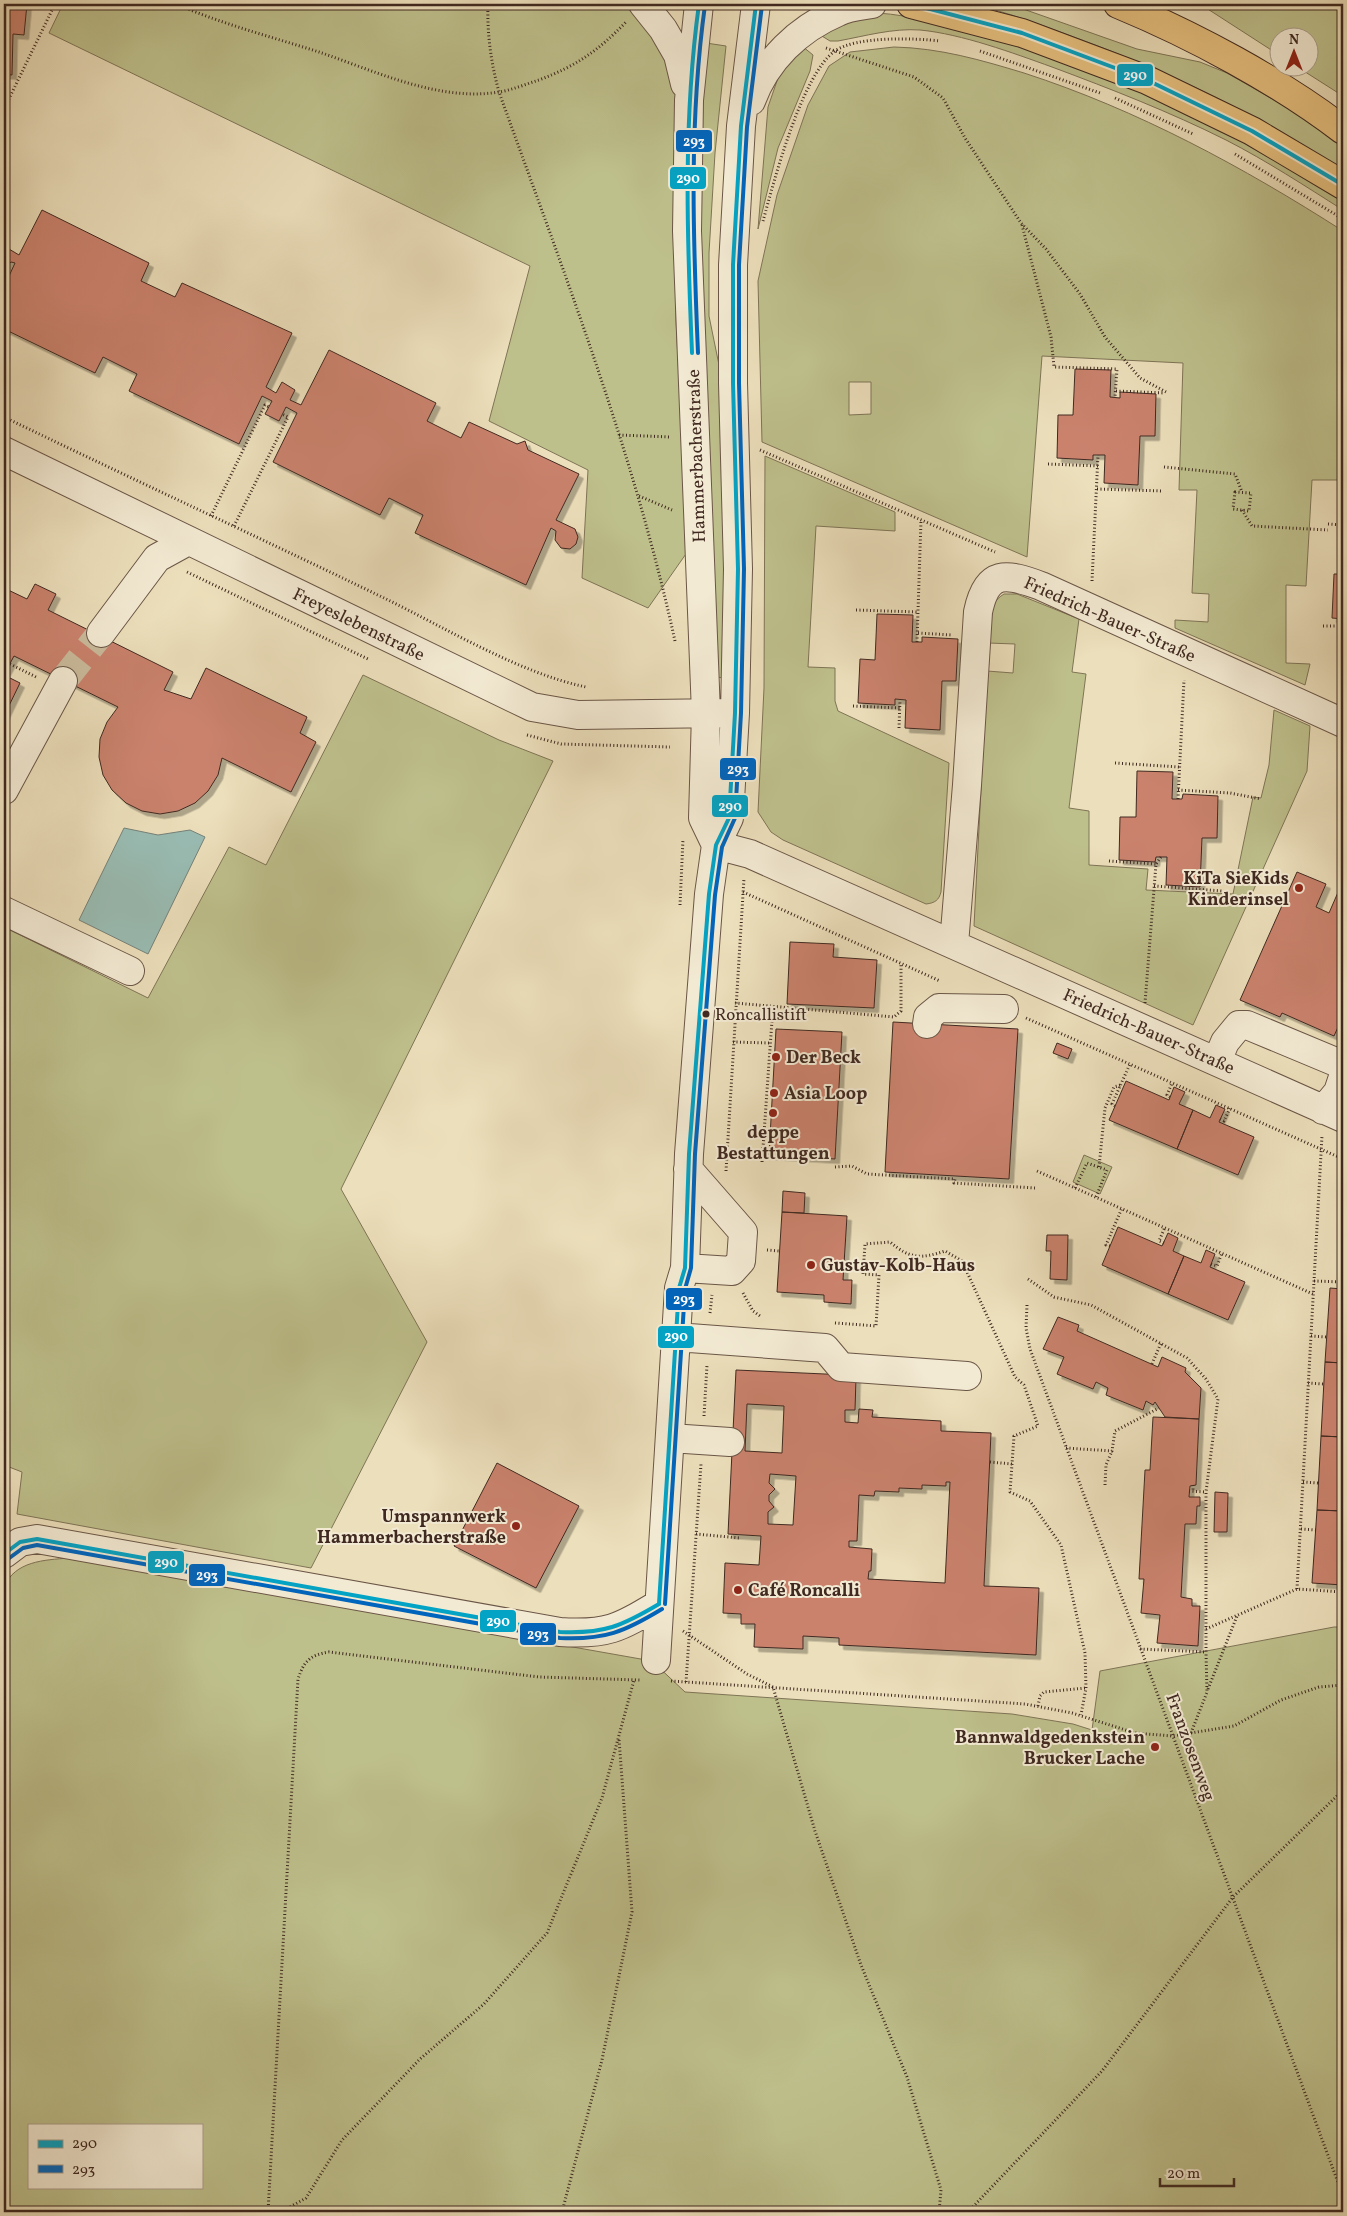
<svg xmlns="http://www.w3.org/2000/svg" width="1347" height="2216" font-family="Vollkorn,serif">
<style>
.green{fill:#bec08c;stroke:#7f7456;fill-rule:evenodd}
.water{fill:#99bcb3;stroke:#758178}
.building{fill:#ca826d;stroke:#402920;fill-rule:evenodd;filter:url(#shadow)}
.lines{fill:none;stroke-linecap:round;stroke-linejoin:round}
.minor-tunnel{stroke:#cabb9c;stroke-width:28;stroke-dasharray:28 14;stroke-linecap:butt}
.minor-casing{stroke:#6b5647;stroke-width:30}
.highway-casing{stroke:#402920;stroke-width:30}
.path{stroke:#402920;stroke-width:3;stroke-dasharray:1 2.5;stroke-linecap:butt}
.minor{stroke:#f3ead3;stroke-width:28}
.highway{stroke:#e6c07e;stroke-width:28}
.bus-1-casing{stroke:#f3ead3;stroke-width:8}
.bus-2-casing{stroke:#f3ead3;stroke-width:8}
.bus-1{stroke:#03a3c5;stroke-width:4}
.bus-2{stroke:#0065bd;stroke-width:4}
.poi-dot{fill:#8f2418;stroke:#f3ead3;stroke-width:2}
.bus-dot{fill:#402920;stroke:#f3ead3;stroke-width:2}
.labels{text-anchor:middle;stroke-width:4;stroke-linejoin:round;paint-order:stroke}
.bus-label{font-size:17px;fill:#402920;stroke:#f3ead3;text-anchor:start}
.street-label{font-size:18px;fill:#402920;stroke:#f3ead3}
.poi-label{font-size:18px;font-weight:bold;fill:#402920;stroke:#f3ead3;text-anchor:start}
.line-badge{stroke:#f3ead3;stroke-width:2}
.badge-label{font-size:14px;text-anchor:middle;font-weight:bold;fill:#fff}
</style>
<defs>
<filter id="shadow"><feDropShadow dx="4.5" dy="4.5" stdDeviation="0" flood-color="#0004"/></filter>
</defs>
<rect width="100%" height="100%" fill="#ecdfbb"/>
<filter id="stains"><feTurbulence type="fractalNoise" baseFrequency=".004" numOctaves="4"/><feColorMatrix values="0 0 0 0 .2 0 0 0 0 .09 0 0 0 0 .02 0 0 0 .5 -.17"/></filter>
<radialGradient id="worn" r=".72"><stop offset=".6" stop-color="#630" stop-opacity="0"/><stop offset="1" stop-color="#630" stop-opacity=".3"/></radialGradient>
<path class="green" d="M 63,4 L 633,4 L 672,69 L 676,99 L 676,321 L 688,551 L 648,608 L 582,578 L 588,470 L 489,421 L 530,266 L 49,33 Z
M 971,4 L 1009,4 L 1137,49 L 1200,62 L 1227,73 L 1255,89 L 1307,119 L 1343,144 L 1343,171 C 1261,116 1172,73 1079,39 C 1044,26 1008,12 971,4 Z
M 1200,4 L 1343,4 L 1343,96 L 1299,68 L 1310,68 L 1310,38 L 1280,38 L 1279,55 Z
M 877,13 C 913,15 946,26 981,36 C 1110,70 1232,128 1343,202 L 1343,210 C 1305,186 1267,161 1226,140 C 1170,112 1111,89 1052,67 C 1013,53 962,34 920,30 C 893,28 865,36 838,41 L 830,41 L 817,33 L 833,24 Z
M 706,43 L 726,46 L 715,153 L 709,253 L 709,316 L 719,365 L 721,391 L 726,656 L 723,678 L 716,677 L 703,337 L 699,159 Z
M 802,46 L 813,55 L 810,71 L 778,148 L 758,229 L 768,107 L 779,75 Z
M 894,47 C 940,48 981,60 1024,73 C 1138,110 1243,167 1343,231 L 1343,480 L 1312,480 L 1306,586 L 1286,585 L 1286,663 L 1310,664 L 1305,685 L 1175,628 L 1175,620 L 1208,622 L 1209,594 L 1192,593 L 1197,490 L 1179,490 L 1183,363 L 1042,356 L 1027,557 L 762,442 L 758,281 L 777,195 L 808,105 L 829,66 L 850,52 ZM 849,382 L 871,382 L 871,414 L 849,415 Z
M 765,456 L 895,512 L 895,531 L 816,526 L 808,667 L 835,668 L 835,701 L 838,711 L 949,763 L 941,892 C 939,900 935,903 926,904 L 783,840 L 771,832 L 758,812 L 764,688 Z
M 1004,594 L 1017,594 L 1079,619 L 1072,672 L 1086,674 L 1069,808 L 1089,811 L 1089,865 L 1148,869 L 1146,890 L 1233,894 L 1253,797 L 1261,798 L 1269,765 L 1274,710 L 1310,726 L 1307,771 L 1193,1025 L 974,926 L 987,671 L 1013,673 L 1015,644 L 988,643 C 989,624 986,605 1004,594 Z
M 363,675 L 499,740 L 553,761 L 341,1189 L 427,1342 L 311,1568 L 17,1514 L 22,1472 L 4,1465 L 4,927 L 148,998 L 229,847 L 266,865 Z
M 1084,1155 L 1112,1167 L 1100,1194 L 1073,1182 Z
M 69,1558 L 652,1661 L 685,1692 L 1012,1714 L 1073,1724 L 1092,1730 L 1100,1671 L 1334,1627 L 1343,1627 L 1343,2212 L 4,2212 L 4,1587 C 15,1561 44,1560 69,1558 ZM 29,2125 L 201,2125 L 201,2187 L 29,2187 Z"/>
<path class="water" d="M 124,828 L 158,835 L 190,830 L 205,837 L 148,954 L 79,920 Z"/>
<path class="building" d="M 4,4 L 27,4 L 24,35 L 13,34 L 12,75 L 4,74 Z
M 42,210 L 149,263 L 141,281 L 175,297 L 182,283 L 292,333 L 266,387 L 276,393 L 282,382 L 295,390 L 290,400 L 301,405 L 329,350 L 436,403 L 427,421 L 461,438 L 469,422 L 517,444 L 525,441 L 528,450 L 579,474 L 556,520 L 575,529 L 578,537 L 576,544 L 570,549 L 561,548 L 555,540 L 556,531 L 551,528 L 526,585 L 415,533 L 423,515 L 389,498 L 380,515 L 273,462 L 297,413 L 286,407 L 279,421 L 265,414 L 272,401 L 262,396 L 239,444 L 129,391 L 137,374 L 103,357 L 95,373 L 4,329 L 4,287 L 15,263 L 11,262 L 4,269 L 4,246 L 19,255 Z
M 1075,369 L 1111,370 L 1110,397 L 1120,398 L 1120,392 L 1156,394 L 1155,436 L 1140,436 L 1138,485 L 1104,483 L 1105,455 L 1093,455 L 1093,460 L 1057,458 L 1058,415 L 1073,415 Z
M 1334,574 L 1343,574 L 1343,619 L 1332,618 Z
M 35,584 L 56,594 L 48,610 L 173,672 L 164,690 L 191,699 L 206,668 L 307,717 L 300,733 L 316,742 L 291,792 L 222,758 L 218,775 L 208,791 L 195,803 L 178,811 L 160,814 L 142,811 L 126,803 L 112,790 L 103,775 L 99,757 L 100,739 L 107,722 L 118,707 L 14,656 L 4,675 L 20,683 L 4,716 L 4,588 L 27,599 Z
M 877,614 L 913,615 L 912,642 L 922,642 L 922,637 L 958,639 L 956,681 L 942,681 L 940,730 L 905,728 L 906,700 L 895,699 L 895,705 L 858,703 L 860,659 L 875,660 Z
M 1137,771 L 1173,772 L 1172,799 L 1182,799 L 1183,794 L 1218,796 L 1217,838 L 1202,838 L 1200,887 L 1166,885 L 1167,857 L 1156,857 L 1155,862 L 1119,860 L 1120,817 L 1136,817 Z
M 1297,872 L 1326,884 L 1316,907 L 1329,913 L 1339,890 L 1343,892 L 1343,1016 L 1334,1036 L 1282,1013 L 1280,1017 L 1240,1000 Z
M 790,942 L 834,944 L 833,957 L 877,960 L 874,1008 L 787,1004 Z
M 893,1022 L 1018,1029 L 1009,1179 L 885,1172 Z
M 776,1029 L 842,1032 L 835,1159 L 769,1155 Z
M 1057,1043 L 1072,1049 L 1068,1059 L 1053,1053 Z
M 1126,1081 L 1169,1100 L 1174,1087 L 1185,1092 L 1179,1104 L 1193,1110 L 1177,1149 L 1109,1120 Z
M 1216,1105 L 1225,1109 L 1219,1122 L 1254,1137 L 1238,1175 L 1177,1149 L 1193,1110 L 1210,1118 Z
M 783,1191 L 805,1193 L 804,1213 L 782,1212 Z
M 782,1212 L 847,1216 L 843,1280 L 852,1280 L 851,1304 L 824,1302 L 824,1295 L 777,1292 Z
M 1118,1227 L 1162,1246 L 1168,1233 L 1178,1238 L 1173,1251 L 1184,1256 L 1168,1294 L 1102,1265 Z
M 1047,1235 L 1068,1235 L 1067,1280 L 1050,1279 L 1051,1251 L 1046,1251 Z
M 1206,1250 L 1215,1254 L 1210,1267 L 1245,1282 L 1228,1320 L 1168,1294 L 1184,1256 L 1201,1263 Z
M 1330,1288 L 1343,1289 L 1343,1363 L 1325,1362 Z
M 1058,1317 L 1079,1325 L 1077,1331 L 1158,1367 L 1162,1357 L 1186,1368 L 1185,1372 L 1201,1388 L 1199,1419 L 1165,1417 L 1155,1402 L 1153,1405 L 1146,1401 L 1143,1410 L 1106,1395 L 1108,1388 L 1096,1382 L 1093,1389 L 1057,1374 L 1064,1357 L 1043,1349 Z
M 1325,1362 L 1343,1363 L 1343,1437 L 1321,1436 Z
M 736,1370 L 847,1375 L 856,1378 L 855,1410 L 845,1410 L 845,1422 L 858,1423 L 859,1409 L 873,1410 L 872,1417 L 941,1421 L 941,1431 L 991,1433 L 984,1586 L 1039,1588 L 1036,1655 L 839,1645 L 839,1638 L 803,1636 L 803,1649 L 754,1647 L 755,1624 L 741,1624 L 741,1614 L 723,1613 L 725,1563 L 759,1565 L 761,1536 L 728,1534 ZM 747,1404 L 784,1406 L 782,1453 L 745,1451 ZM 770,1474 L 796,1476 L 793,1525 L 768,1524 L 768,1512 L 774,1507 L 769,1501 L 769,1495 L 775,1489 L 769,1483 ZM 946,1482 L 950,1482 L 945,1583 L 868,1579 L 869,1571 L 871,1571 L 872,1549 L 849,1547 L 849,1541 L 857,1541 L 859,1495 L 874,1496 L 875,1491 L 899,1492 L 899,1488 L 922,1489 L 922,1485 L 946,1486 Z
M 1153,1417 L 1199,1419 L 1196,1485 L 1190,1486 L 1189,1497 L 1200,1497 L 1200,1506 L 1197,1506 L 1196,1524 L 1185,1524 L 1181,1597 L 1192,1599 L 1192,1606 L 1200,1606 L 1198,1646 L 1157,1643 L 1160,1615 L 1141,1613 L 1144,1579 L 1139,1579 L 1145,1470 L 1150,1470 Z
M 1321,1436 L 1343,1437 L 1343,1511 L 1317,1510 Z
M 497,1463 L 579,1506 L 536,1588 L 454,1546 Z
M 1215,1492 L 1228,1493 L 1227,1532 L 1214,1532 Z
M 1317,1510 L 1343,1511 L 1343,1585 L 1312,1583 Z"/>
<g class="lines">
<path class="minor-tunnel" d="M 63,681 L 101,633"/>
<defs>
<path id="minor" d="M 643,4 L 663,29 L 678,55 L 685,84
M 699,4 L 689,100 L 687,231 L 706,713 L 703,818 L 716,845
M 751,101 C 766,60 798,29 838,12 C 848,7 861,6 872,4
M 4,451 L 532,707 L 578,715 L 724,713
M 101,633 L 157,558 L 188,541
M 4,790 L 63,681
M 716,845 L 750,854 L 1343,1118
M 4,911 L 130,971
M 954,944 L 967,785 L 978,612 C 987,569 1006,573 1041,586 L 1343,723
M 927,1024 L 928,1017 L 939,1008 L 1004,1009
M 1217,1061 L 1225,1042 L 1239,1025 L 1247,1025 L 1343,1065 L 1343,1069
M 1323,1110 L 1338,1092 L 1343,1077
M 685,1268 L 732,1271 L 741,1261 L 743,1232 L 688,1169
M 676,1337 L 825,1348 L 841,1367 L 967,1376
M 670,1438 L 730,1442
M 4,1554 L 20,1542 L 37,1539 L 560,1632 C 608,1635 619,1628 659,1604
M 656,1660 L 679,1288 L 685,1268 L 689,1154 L 709,894 L 716,845 L 729,818 L 735,713 L 738,569 L 733,383 L 733,265 L 741,126 L 756,4"/>
<path id="highway" d="M 911,4 L 1022,33 L 1147,80 L 1252,131 L 1343,185
M 1118,4 C 1193,35 1279,81 1343,130"/>
</defs>
<use href="#minor" class="minor-casing"/>
<use href="#highway" class="highway-casing"/>
<path class="path" d="M 176,4 C 222,24 272,37 319,52 C 375,71 439,102 499,92 C 512,90 526,84 539,80 C 576,66 598,51 626,22
M 488,4 C 487,34 491,63 499,92 C 564,273 634,453 675,641
M 826,48 L 914,77 L 943,98 L 965,138 L 1021,223 L 1046,249 L 1080,294 L 1105,337 L 1140,378 L 1168,393
M 980,51 L 1100,93
M 1115,98 L 1193,134
M 4,109 L 55,4
M 1235,154 L 1343,219
M 763,221 C 774,181 802,74 835,51 C 856,36 915,38 940,41
M 1022,225 L 1051,337 L 1054,367 L 1117,369 L 1115,397
M 1116,391 L 1165,393
M 4,417 C 130,478 256,536 382,597 C 444,627 519,673 586,687
M 619,435 L 671,437
M 760,450 L 995,552
M 1048,464 L 1098,466
M 1164,467 L 1235,474 L 1242,492
M 1097,489 L 1163,491
M 1235,492 L 1251,493 L 1249,511 L 1233,509 Z
M 639,496 L 672,510
M 1242,510 L 1252,526 L 1328,530
M 211,516 L 265,405 L 269,407
M 1328,524 L 1343,525
M 234,526 L 288,417 L 282,414
M 187,572 L 368,659
M 1092,581 L 1098,455
M 856,610 L 918,612
M 1323,626 L 1343,626
M 918,633 L 952,635
M 917,642 L 921,520
M 10,664 L 36,677
M 853,706 L 900,708
M 899,728 L 900,700
M 527,735 L 561,744 L 670,747
M 1115,763 L 1179,767
M 1178,790 L 1230,793 L 1261,799
M 1178,799 L 1184,680
M 1109,861 L 1156,864
M 1154,886 L 1222,891
M 743,892 L 940,981
M 680,905 L 683,839
M 735,1003 L 894,1017 L 901,1011 L 901,964
M 1145,1003 L 1156,864 L 1161,857
M 1026,1018 L 1343,1159
M 733,1042 L 770,1043
M 1170,1097 L 1167,1095 L 1172,1083
M 1115,1106 L 1112,1104 L 1130,1064
M 1220,1119 L 1224,1121 L 1230,1108
M 762,1162 L 773,1006
M 835,1167 L 852,1166 L 867,1174 L 955,1179 L 954,1183 L 1035,1188
M 1099,1167 L 1105,1108 L 1114,1087 L 1121,1085
M 726,1171 L 744,878
M 1037,1171 L 1313,1294
M 1075,1188 L 1087,1163 L 1107,1170 L 1096,1197
M 1164,1243 L 1159,1241 L 1165,1227
M 1110,1246 L 1106,1245 L 1122,1208
M 767,1250 L 779,1251
M 1211,1264 L 1217,1266 L 1222,1253
M 1028,1279 L 1054,1297 L 1091,1305 L 1187,1358 L 1206,1379 L 1218,1399 L 1206,1492 L 1206,1652 L 1140,1649
M 1314,1281 L 1343,1282
M 743,1293 L 753,1311 L 760,1316
M 1027,1305 L 1026,1328 L 1030,1349 L 1343,2196
M 710,1313 L 712,1295
M 835,1323 L 876,1326 L 879,1275 L 863,1274 L 865,1244 L 890,1242 C 910,1259 921,1259 945,1251 L 962,1261 L 1015,1377 L 1024,1385 L 1038,1426 L 1014,1436 L 1010,1492 L 1030,1501 L 1061,1545 L 1085,1653 L 1086,1688 L 1081,1715
M 1311,1336 L 1327,1337
M 1152,1364 L 1161,1343
M 1308,1383 L 1324,1384
M 704,1416 L 707,1365
M 1066,1448 L 1112,1451 L 1115,1431 L 1159,1408
M 990,1462 L 1012,1464
M 1303,1482 L 1318,1483
M 1105,1485 L 1106,1465 L 1112,1451
M 1193,1485 L 1193,1491
M 1189,1491 L 1206,1492
M 1301,1529 L 1316,1530
M 696,1534 L 740,1538
M 1297,1589 L 1322,1136
M 1206,1629 L 1297,1589 L 1343,1592
M 683,1631 L 747,1674 L 773,1687 L 815,1831 L 861,1965 L 907,2077 L 941,2190 L 939,2212
M 671,1681 L 1025,1704 L 1072,1713 L 1135,1733 L 1172,1736 L 1234,1726 L 1281,1700 L 1319,1687 L 1343,1685
M 686,1682 L 701,1464
M 1342,1685 L 1343,1692
M 1208,1689 L 1237,1616
M 1038,1706 L 1040,1696 L 1044,1692 L 1086,1688
M 1191,1733 L 1207,1692 L 1206,1652
M 268,2212 L 298,1679 C 304,1661 310,1655 329,1652 L 539,1677 L 640,1680
M 281,2212 L 306,2198 L 342,2140 L 420,2059 L 484,2004 L 547,1933 L 602,1798 L 634,1680
M 562,2212 L 602,2060 L 632,1912 L 619,1739
M 968,2212 L 1102,2071 L 1233,1897 L 1343,1790"/>
<use href="#minor" class="minor"/>
<use href="#highway" class="highway"/>
<defs>
<path id="bus-1" d="M 911,4 L 1022,33 L 1147,80 L 1252,131 L 1343,185
M 692,353 C 687,236 683,120 699,4
M 4,1554 L 20,1542 L 37,1539 L 560,1632 C 604,1634 622,1626 659,1604
M 659,1604 L 679,1288 L 685,1268 L 689,1154 L 709,894 L 716,845 L 729,818 L 735,713 L 738,569 L 733,383 L 733,265 L 741,126 L 756,4"/>
<path id="bus-2" d="M 698,353 C 693,236 689,121 705,5
M 8,1559 L 23,1548 L 37,1545 L 560,1638 C 605,1640 624,1632 662,1609
M 665,1604 L 685,1289 L 691,1268 L 695,1154 L 715,895 L 722,847 L 735,818 L 741,713 L 744,569 L 739,383 L 739,265 L 747,127 L 762,5"/>
</defs>
<use href="#bus-1" class="bus-1-casing"/>
<use href="#bus-2" class="bus-2-casing"/>
<use href="#bus-1" class="bus-1"/>
<use href="#bus-2" class="bus-2"/>
</g>
<g class="poi-dot">
<circle cx="1299" cy="888" r="5"/>
<circle cx="776" cy="1057" r="5"/>
<circle cx="774" cy="1093" r="5"/>
<circle cx="773" cy="1113" r="5"/>
<circle cx="811" cy="1265" r="5"/>
<circle cx="516" cy="1526" r="5"/>
<circle cx="738" cy="1590" r="5"/>
<circle cx="1155" cy="1747" r="5"/>
</g>
<circle class="bus-dot" cx="706" cy="1014" r="4.5"/>
<g class="labels">
<g class="bus-label">
<text x="715" y="1020">Roncallistift</text>
</g>
<g class="street-label">
<text transform="translate(696 456) rotate(-92)" y="6">Hammerbacherstraße</text>
<text transform="translate(1110 619) rotate(24)" y="6">Friedrich-Bauer-Straße</text>
<text transform="translate(359 624) rotate(26)" y="6">Freyeslebenstraße</text>
<text transform="translate(1149 1031) rotate(24)" y="6">Friedrich-Bauer-Straße</text>
<text transform="translate(1191 1747) rotate(70)" y="6">Franzosenweg</text>
</g>
<g class="poi-label">
<text x="1289" y="884" text-anchor="end">KiTa SieKids<tspan x="1289" dy="21">Kinderinsel</tspan></text>
<text x="786" y="1063">Der Beck</text>
<text x="784" y="1099">Asia Loop</text>
<text x="773" y="1138" text-anchor="middle">deppe<tspan x="773" dy="21">Bestattungen</tspan></text>
<text x="821" y="1271">Gustav-Kolb-Haus</text>
<text x="506" y="1522" text-anchor="end">Umspannwerk<tspan x="506" dy="21">Hammerbacherstraße</tspan></text>
<text x="748" y="1596">Café Roncalli</text>
<text x="1145" y="1743" text-anchor="end">Bannwaldgedenkstein<tspan x="1145" dy="21">Brucker Lache</tspan></text>
</g>
</g>
<g class="line-badge">
<rect x="1116" y="63" width="38" height="24" rx="5" fill="#03a3c5"/>
<rect x="675" y="129" width="38" height="24" rx="5" fill="#0065bd"/>
<rect x="669" y="166" width="38" height="24" rx="5" fill="#03a3c5"/>
<rect x="719" y="757" width="38" height="24" rx="5" fill="#0065bd"/>
<rect x="711" y="794" width="38" height="24" rx="5" fill="#03a3c5"/>
<rect x="665" y="1287" width="38" height="24" rx="5" fill="#0065bd"/>
<rect x="657" y="1325" width="38" height="24" rx="5" fill="#03a3c5"/>
<rect x="147" y="1550" width="38" height="24" rx="5" fill="#03a3c5"/>
<rect x="188" y="1563" width="38" height="24" rx="5" fill="#0065bd"/>
<rect x="479" y="1609" width="38" height="24" rx="5" fill="#03a3c5"/>
<rect x="519" y="1622" width="38" height="24" rx="5" fill="#0065bd"/>
</g>
<g class="badge-label">
<text x="1135" y="80">290</text>
<text x="694" y="146">293</text>
<text x="688" y="183">290</text>
<text x="738" y="774">293</text>
<text x="730" y="811">290</text>
<text x="684" y="1304">293</text>
<text x="676" y="1341">290</text>
<text x="166" y="1567">290</text>
<text x="207" y="1580">293</text>
<text x="498" y="1626">290</text>
<text x="538" y="1639">293</text>
</g>
<rect width="1347" height="2216" fill="none" stroke="#ecdfbb" stroke-width="20"/>
<rect x="5" y="5" width="1337" height="2206" fill="none" stroke="#402920" stroke-width="2.5"/>
<rect x="10" y="10" width="1327" height="2196" fill="none" stroke="#402920"/>
<rect x="28" y="2124" width="175" height="65" fill="#f3ead3" stroke="#ab9d8b"/>
<rect x="38" y="2140" width="25" height="8" fill="#03a3c5" stroke="#ab9d8b"/>
<text x="72" y="2148" font-size="15" fill="#402920">290</text>
<rect x="38" y="2165" width="25" height="8" fill="#0065bd" stroke="#ab9d8b"/>
<text x="72" y="2174" font-size="15" fill="#402920">293</text>
<g transform="translate(1294 52)"><circle r="24" fill="#f3ead3" stroke="#ab9d8b"/>
<path d="M0-4L9 19L0 12L-9 19Z" fill="#8f2418"/>
<text y="-8" font-size="14" font-weight="bold" text-anchor="middle" fill="#402920">N</text>
</g>
<path d="M1160 2178v8h74v-8" fill="none" stroke="#402920" stroke-width="2.5"/>
<text x="1167" y="2178" font-size="15" fill="#402920" stroke="#f3ead3" stroke-width="4" paint-order="stroke">20 m</text>
<rect width="100%" height="100%" filter="url(#stains)"/>
<rect width="100%" height="100%" fill="url(#worn)"/>
</svg>
